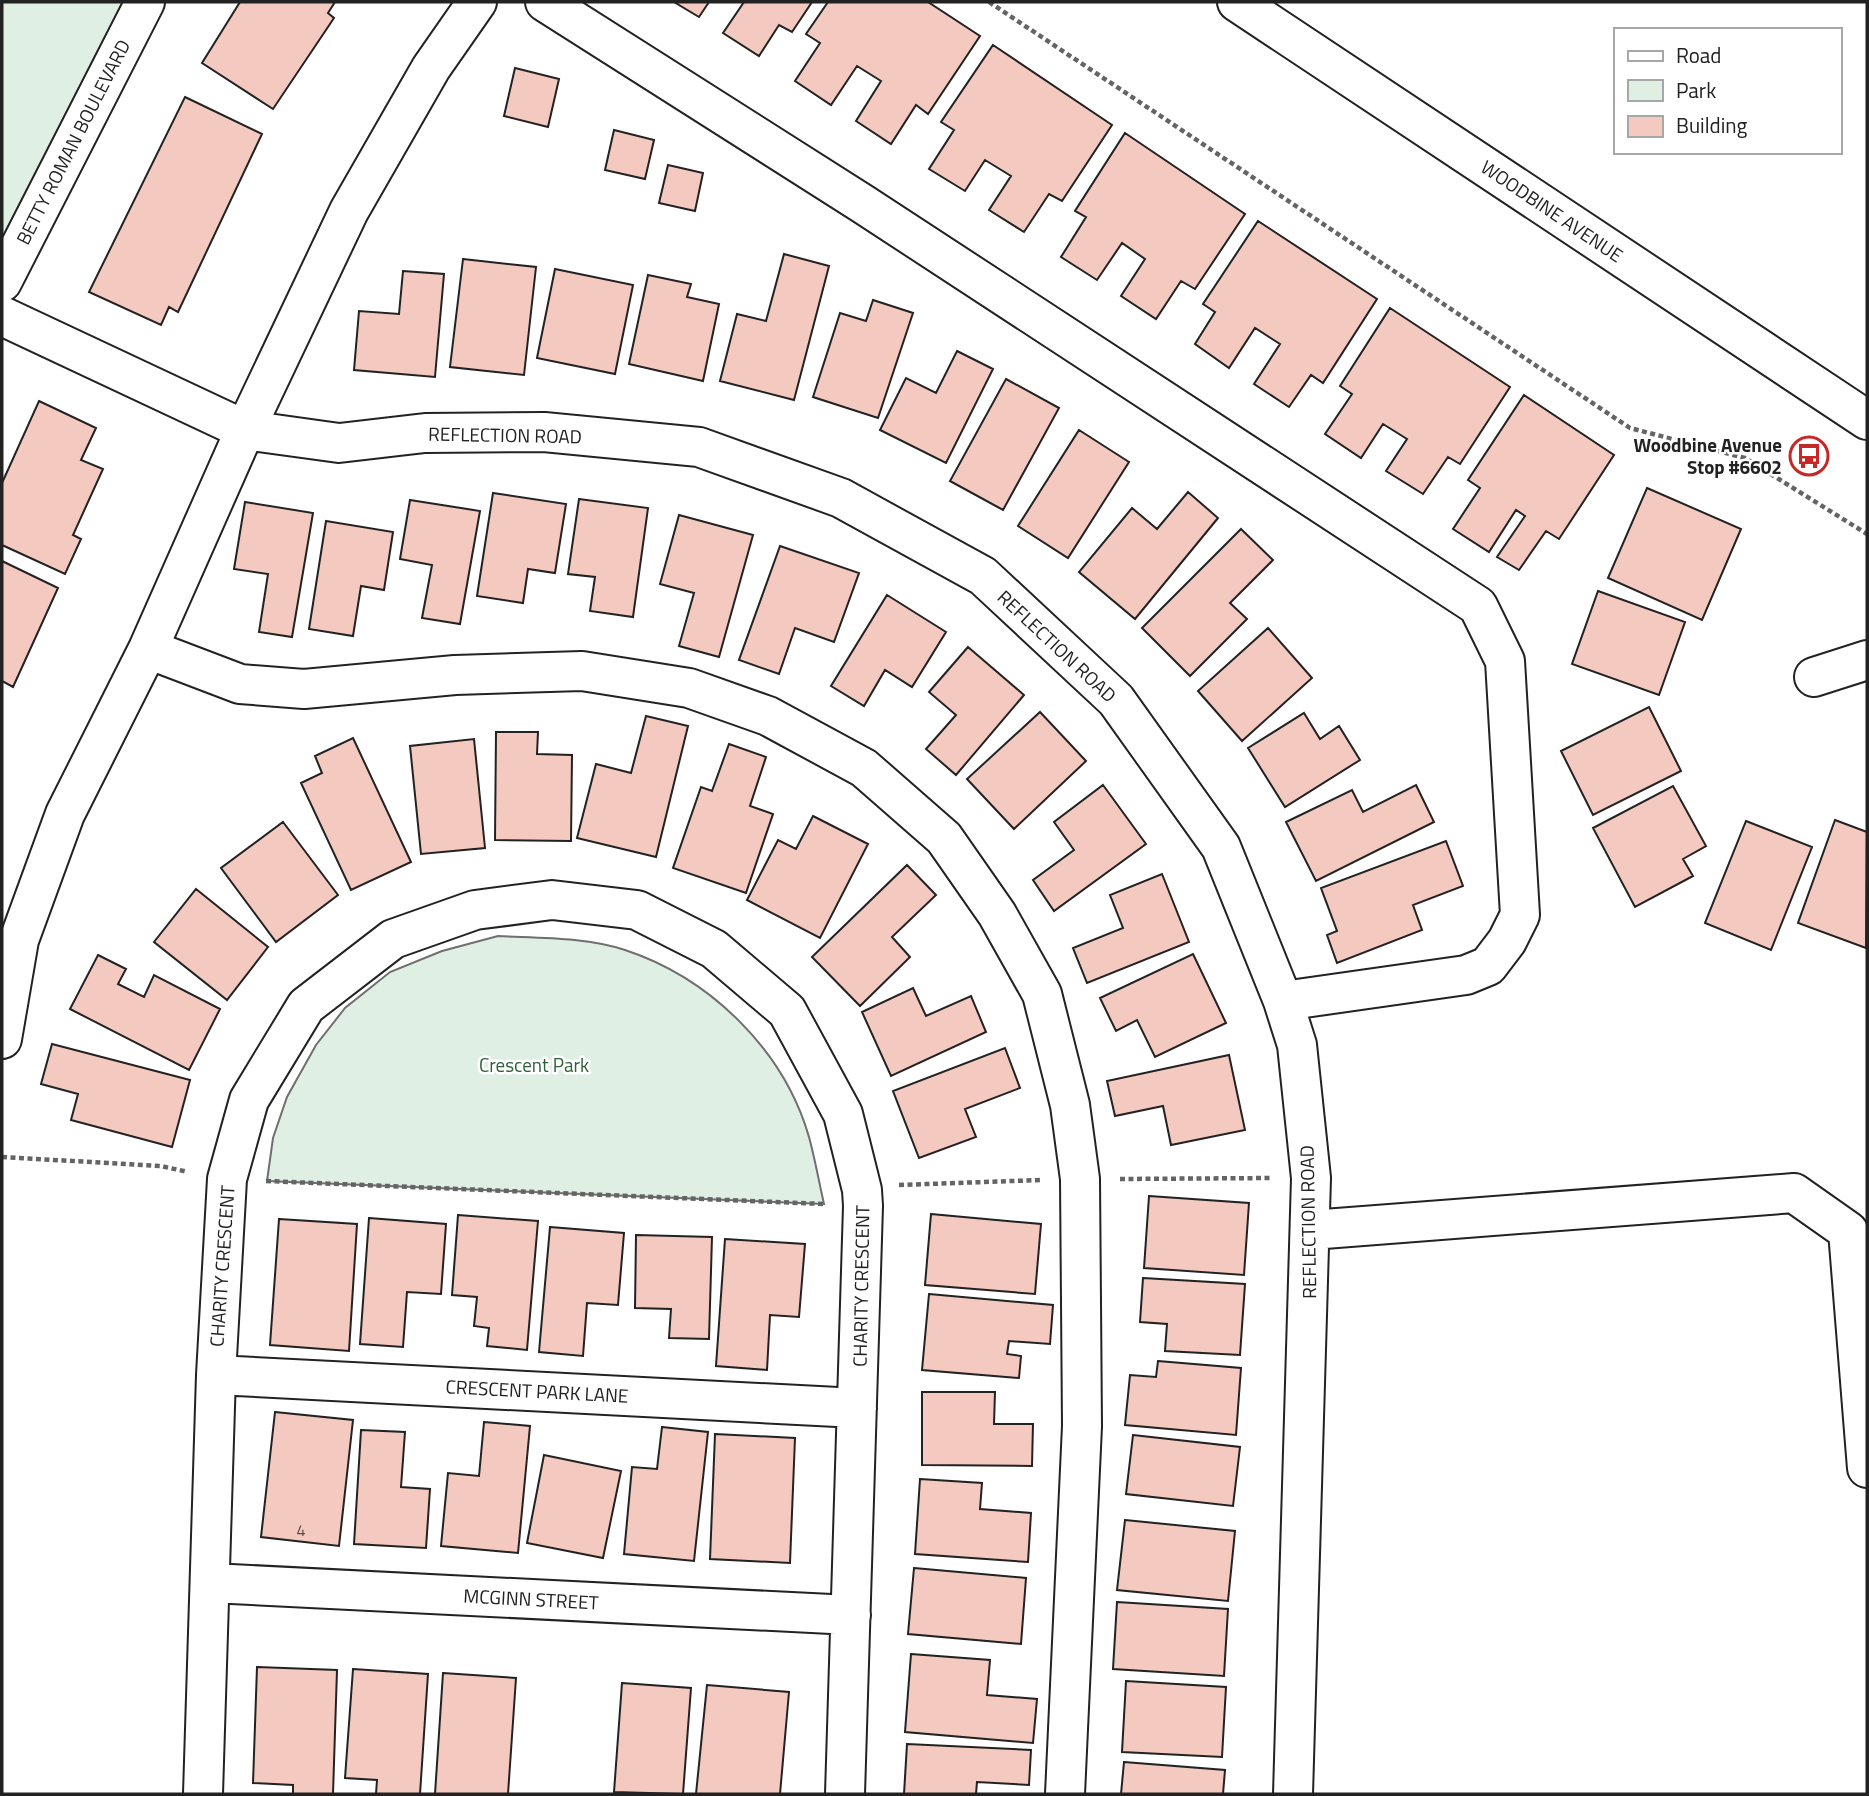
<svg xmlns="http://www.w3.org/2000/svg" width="1869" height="1796" font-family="'Titillium Web',sans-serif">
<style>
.green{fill:#e0efe3;stroke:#6f6f6f;stroke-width:2}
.building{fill:#f3c9c0;stroke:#222;stroke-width:2}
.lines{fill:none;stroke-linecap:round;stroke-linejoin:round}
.minor-casing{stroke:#222;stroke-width:42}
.major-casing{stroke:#222;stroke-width:42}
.path{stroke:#646464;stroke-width:4.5;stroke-dasharray:5 3.5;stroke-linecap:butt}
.minor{stroke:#fff;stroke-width:38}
.major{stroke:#fff;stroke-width:38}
.labels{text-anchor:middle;stroke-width:5;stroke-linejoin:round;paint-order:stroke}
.number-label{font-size:16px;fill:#564c4a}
.street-label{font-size:19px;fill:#222;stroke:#fff}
.poi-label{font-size:19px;font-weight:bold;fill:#222;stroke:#fff;text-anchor:end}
.park-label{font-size:19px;fill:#2f5e38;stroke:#fff}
</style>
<rect width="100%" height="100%" fill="#fff"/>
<path class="green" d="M 2,2 L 145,2 L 2,282 Z
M 498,936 C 538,938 587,937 625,950 C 710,978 784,1050 809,1137 C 815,1159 819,1182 824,1204 L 267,1181 L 273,1138 L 287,1097 L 316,1045 L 345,1008 L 390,972 L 442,951 Z"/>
<path class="building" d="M 240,2 L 335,2 L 328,13 L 334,18 L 273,109 L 202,63 Z
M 674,2 L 709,2 L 699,17 Z
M 744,2 L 812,2 L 792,32 L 779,25 L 759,56 L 723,33 Z
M 828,2 L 928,2 L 980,36 L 928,114 L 916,105 L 891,144 L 856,121 L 881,81 L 857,66 L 831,105 L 795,81 L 820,43 L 806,34 Z
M 993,45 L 1112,125 L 1062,201 L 1049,194 L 1024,232 L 989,210 L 1011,176 L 985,160 L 965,191 L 929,169 L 954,130 L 941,122 Z
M 515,68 L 559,79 L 548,127 L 504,116 Z
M 185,97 L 262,134 L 178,312 L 169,307 L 161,325 L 89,292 Z
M 614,130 L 654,140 L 645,179 L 605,170 Z
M 1125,133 L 1245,214 L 1195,289 L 1181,281 L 1156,319 L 1121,296 L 1145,259 L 1122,243 L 1097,280 L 1061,257 L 1086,217 L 1075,211 Z
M 668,165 L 703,173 L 695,211 L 659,203 Z
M 1258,221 L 1377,299 L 1323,383 L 1311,375 L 1289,407 L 1254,384 L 1280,344 L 1255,328 L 1229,368 L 1195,344 L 1215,312 L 1203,304 Z
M 784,254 L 829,266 L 794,400 L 720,381 L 737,314 L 766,321 Z
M 463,259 L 536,267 L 524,375 L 450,367 Z
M 555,269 L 633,285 L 615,374 L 537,358 Z
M 403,271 L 444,274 L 435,377 L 354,370 L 359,311 L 399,314 Z
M 648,275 L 691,284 L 687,297 L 719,304 L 703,381 L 629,364 Z
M 873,300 L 913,313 L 878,418 L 813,397 L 840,313 L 866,321 Z
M 1390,308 L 1510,387 L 1460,464 L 1448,457 L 1423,494 L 1386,471 L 1407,439 L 1383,424 L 1361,458 L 1325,434 L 1352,394 L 1340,386 Z
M 957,351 L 993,369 L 946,463 L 880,430 L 906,378 L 936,393 Z
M 1006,379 L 1059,408 L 1003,510 L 950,481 Z
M 1524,395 L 1614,455 L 1559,539 L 1546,531 L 1519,570 L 1497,557 L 1525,516 L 1516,510 L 1489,552 L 1453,529 L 1480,488 L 1468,480 Z
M 39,401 L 96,428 L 81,460 L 103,469 L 73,535 L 81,539 L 65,574 L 2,545 L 2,483 Z
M 1079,430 L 1129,462 L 1068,558 L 1018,526 Z
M 1647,488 L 1741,529 L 1702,620 L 1608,578 Z
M 1188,492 L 1218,518 L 1135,619 L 1079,572 L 1132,508 L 1157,529 Z
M 493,493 L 566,504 L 555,573 L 528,569 L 523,603 L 477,596 Z
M 579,499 L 648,508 L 633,617 L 590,611 L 595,577 L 568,574 Z
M 410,500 L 480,511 L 460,624 L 422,618 L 432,565 L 400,559 Z
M 245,502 L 313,513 L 292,637 L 259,632 L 268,574 L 234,569 Z
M 679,515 L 753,535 L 719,657 L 679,646 L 694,593 L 660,584 Z
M 326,521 L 393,532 L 384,590 L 361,586 L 353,636 L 309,629 Z
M 1241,529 L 1273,560 L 1230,603 L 1247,619 L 1190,676 L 1142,628 Z
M 780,546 L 859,573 L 834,642 L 795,628 L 779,674 L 739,660 Z
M 2,561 L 58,588 L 13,687 L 2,681 Z
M 1598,591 L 1685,622 L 1659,695 L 1572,664 Z
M 887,595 L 946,632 L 912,687 L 885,670 L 864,706 L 831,686 Z
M 1268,628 L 1312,678 L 1242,741 L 1198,691 Z
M 968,647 L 1024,695 L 956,775 L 926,749 L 956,715 L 929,692 Z
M 1649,707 L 1681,771 L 1593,815 L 1561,751 Z
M 1040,712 L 1086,761 L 1014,829 L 967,779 Z
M 1304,713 L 1320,739 L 1339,726 L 1360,760 L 1285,807 L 1248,748 Z
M 646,716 L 688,726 L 656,857 L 577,838 L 596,764 L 631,773 Z
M 496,732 L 538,732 L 537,754 L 572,755 L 571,841 L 495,840 Z
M 353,738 L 411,862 L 351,890 L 301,783 L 322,773 L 315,756 Z
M 474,739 L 485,848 L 421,854 L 410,746 Z
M 729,744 L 766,757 L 750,806 L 773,814 L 746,893 L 673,868 L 701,787 L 712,791 Z
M 1103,785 L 1146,844 L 1054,911 L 1033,880 L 1074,850 L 1054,822 Z
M 1416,785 L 1434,822 L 1316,881 L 1286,822 L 1352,790 L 1363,812 Z
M 1673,786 L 1706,846 L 1683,859 L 1693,876 L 1635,907 L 1593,828 Z
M 813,816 L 868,844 L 820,938 L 747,900 L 778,840 L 796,849 Z
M 1835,820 L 1867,832 L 1866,948 L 1798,923 Z
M 1746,821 L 1812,847 L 1771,950 L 1705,923 Z
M 283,822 L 338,895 L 276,942 L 221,868 Z
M 1446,841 L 1463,886 L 1413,905 L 1422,930 L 1337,963 L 1327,935 L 1337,931 L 1321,888 Z
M 907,865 L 936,895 L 892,937 L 910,957 L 860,1006 L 812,957 Z
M 1162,874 L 1189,942 L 1087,983 L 1073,948 L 1123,928 L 1110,895 Z
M 196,889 L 268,947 L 227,1000 L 154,942 Z
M 1193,954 L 1226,1023 L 1155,1057 L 1137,1020 L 1116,1031 L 1100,998 Z
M 98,955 L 126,969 L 118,984 L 144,997 L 154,975 L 220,1009 L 189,1070 L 70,1009 Z
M 913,988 L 926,1016 L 971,996 L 986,1032 L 891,1076 L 862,1012 Z
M 52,1044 L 190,1080 L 172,1147 L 71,1120 L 78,1094 L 41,1084 Z
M 1005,1048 L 1020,1088 L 965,1109 L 976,1137 L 919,1158 L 893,1091 Z
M 1229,1055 L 1245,1130 L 1171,1145 L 1163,1106 L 1115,1116 L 1107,1081 Z
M 1149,1196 L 1249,1203 L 1244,1275 L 1144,1268 Z
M 931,1214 L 1041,1224 L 1035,1294 L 925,1285 Z
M 458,1215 L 538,1221 L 527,1350 L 487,1346 L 489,1328 L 474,1326 L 477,1297 L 452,1295 Z
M 369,1218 L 446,1224 L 441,1294 L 407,1292 L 403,1347 L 360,1344 Z
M 279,1219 L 357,1224 L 349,1351 L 270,1345 Z
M 550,1227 L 624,1233 L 618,1305 L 587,1303 L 583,1356 L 539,1352 Z
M 636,1235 L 712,1237 L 709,1339 L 669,1338 L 671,1309 L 635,1308 Z
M 725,1239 L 805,1244 L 799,1317 L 770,1315 L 767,1370 L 716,1366 Z
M 1143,1278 L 1245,1284 L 1240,1355 L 1165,1351 L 1167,1324 L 1140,1322 Z
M 929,1294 L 1053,1305 L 1050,1344 L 1009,1341 L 1007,1354 L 1021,1356 L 1019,1378 L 922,1370 Z
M 1158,1361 L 1241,1368 L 1236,1435 L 1125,1425 L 1130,1375 L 1156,1377 Z
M 922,1392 L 995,1392 L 994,1424 L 1033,1424 L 1032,1466 L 922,1465 Z
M 275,1412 L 353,1420 L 339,1546 L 261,1537 Z
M 484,1422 L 530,1426 L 518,1553 L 441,1546 L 448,1473 L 479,1476 Z
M 662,1427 L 708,1432 L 694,1561 L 624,1554 L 632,1467 L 657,1469 Z
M 361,1430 L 405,1432 L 401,1487 L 430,1489 L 426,1548 L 354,1544 Z
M 715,1434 L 795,1438 L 790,1563 L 710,1559 Z
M 1133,1435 L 1240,1447 L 1233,1506 L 1126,1494 Z
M 544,1455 L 621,1471 L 603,1558 L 527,1543 Z
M 920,1479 L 982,1483 L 980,1509 L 1031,1513 L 1028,1562 L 915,1554 Z
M 1125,1520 L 1235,1531 L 1228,1601 L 1117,1590 Z
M 914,1568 L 1026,1578 L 1021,1644 L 908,1634 Z
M 1117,1602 L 1228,1609 L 1224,1676 L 1113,1669 Z
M 911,1654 L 990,1660 L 987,1695 L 1037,1699 L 1033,1743 L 905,1732 Z
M 257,1667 L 337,1670 L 333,1794 L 293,1794 L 293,1785 L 253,1783 Z
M 353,1669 L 428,1674 L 420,1794 L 376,1794 L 377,1780 L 345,1778 Z
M 443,1673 L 516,1678 L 508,1794 L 435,1794 Z
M 1126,1681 L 1226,1687 L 1222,1757 L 1122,1752 Z
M 622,1683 L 691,1688 L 683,1794 L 614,1792 Z
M 707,1685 L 789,1692 L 780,1794 L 696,1794 Z
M 907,1744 L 1031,1750 L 1029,1785 L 977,1782 L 976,1794 L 904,1794 Z
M 1124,1762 L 1225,1770 L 1223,1794 L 1121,1794 Z"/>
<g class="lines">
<defs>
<path id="minor" d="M 545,2 L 863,204 L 1478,606 L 1505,661 L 1520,915 L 1507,941 L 1488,966 L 1466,975 L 1283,1001
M 2,282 L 145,2
M 2,316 L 245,430 L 339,443 L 425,433 L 544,432 L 699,447 L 841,498 L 983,576 L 1116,700 L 1221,847 L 1283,1001 L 1297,1045 L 1311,1178 L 1293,1794
M 148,649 L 240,684 L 304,689 L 455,675 L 582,671 L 689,688 L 768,716 L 864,768 L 944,838 L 997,914 L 1042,994 L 1070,1105 L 1080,1179 L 1082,1426 L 1065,1794
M 1814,677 L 1867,660
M 2,1039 L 19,940 L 65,814 L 148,649 L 245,430 L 349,211 L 431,68 L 477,2
M 1311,1230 L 1794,1193 L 1848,1231 L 1867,1468
M 216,1375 L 857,1408
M 211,1583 L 851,1615
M 203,1794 L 216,1375 L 227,1179 L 249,1100 L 306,1006 L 393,939 L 475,910 L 552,900 L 637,910 L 714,949 L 787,1011 L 843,1114 L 862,1190 L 863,1206 L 845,1794"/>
<path id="major" d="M 1237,2 L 1867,420"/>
</defs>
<use href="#minor" class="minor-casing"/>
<use href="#major" class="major-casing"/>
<path class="path" d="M 989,2 L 1630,428 L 1745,458 L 1867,534
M 2,1157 L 161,1166 L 188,1172
M 1120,1179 L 1272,1178
M 266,1181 L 824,1204
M 899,1185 L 1041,1180"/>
<use href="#minor" class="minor"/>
<use href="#major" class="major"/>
</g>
<defs>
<symbol id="bus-ring" viewBox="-11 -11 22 22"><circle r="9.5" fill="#fff" stroke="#c62828" stroke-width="1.5"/><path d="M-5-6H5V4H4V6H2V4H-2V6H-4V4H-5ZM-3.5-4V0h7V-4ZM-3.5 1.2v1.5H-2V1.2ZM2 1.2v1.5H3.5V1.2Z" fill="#c62828"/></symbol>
</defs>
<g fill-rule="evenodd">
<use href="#bus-ring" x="1787" y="434" width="44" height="44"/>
</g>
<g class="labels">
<g class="number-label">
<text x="301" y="1536">4</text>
</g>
<g class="street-label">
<text transform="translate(73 142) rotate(-63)" y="7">BETTY ROMAN BOULEVARD</text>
<text transform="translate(1552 211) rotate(34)" y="7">WOODBINE AVENUE</text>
<text transform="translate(505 435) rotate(1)" y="7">REFLECTION ROAD</text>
<text transform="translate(1057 646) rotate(43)" y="7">REFLECTION ROAD</text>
<text transform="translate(1308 1222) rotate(-91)" y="7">REFLECTION ROAD</text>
<text transform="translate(222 1266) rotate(-86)" y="7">CHARITY CRESCENT</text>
<text transform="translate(861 1286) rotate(-89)" y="7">CHARITY CRESCENT</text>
<text transform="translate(537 1391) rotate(3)" y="7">CRESCENT PARK LANE</text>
<text transform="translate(531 1599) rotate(3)" y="7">MCGINN STREET</text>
</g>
<g class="poi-label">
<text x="1782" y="452">Woodbine Avenue<tspan x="1782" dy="22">Stop #6602</tspan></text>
</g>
<g class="park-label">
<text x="534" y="1072">Crescent Park</text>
</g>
</g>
<rect width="1869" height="1796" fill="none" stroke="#222222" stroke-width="7"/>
<rect x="1614" y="28" width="228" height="126" fill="#ffffff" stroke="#a7a7a7" stroke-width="2"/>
<rect x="1628" y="51" width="35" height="10" fill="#ffffff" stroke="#a7a7a7" stroke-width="2"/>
<text x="1676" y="63" font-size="21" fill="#222222">Road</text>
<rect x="1628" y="80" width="35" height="21" fill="#e0efe3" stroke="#a7a7a7" stroke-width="2"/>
<text x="1676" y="98" font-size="21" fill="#222222">Park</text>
<rect x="1628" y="116" width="35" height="21" fill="#f3c9c0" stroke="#a7a7a7" stroke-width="2"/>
<text x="1676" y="133" font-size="21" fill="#222222">Building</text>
</svg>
